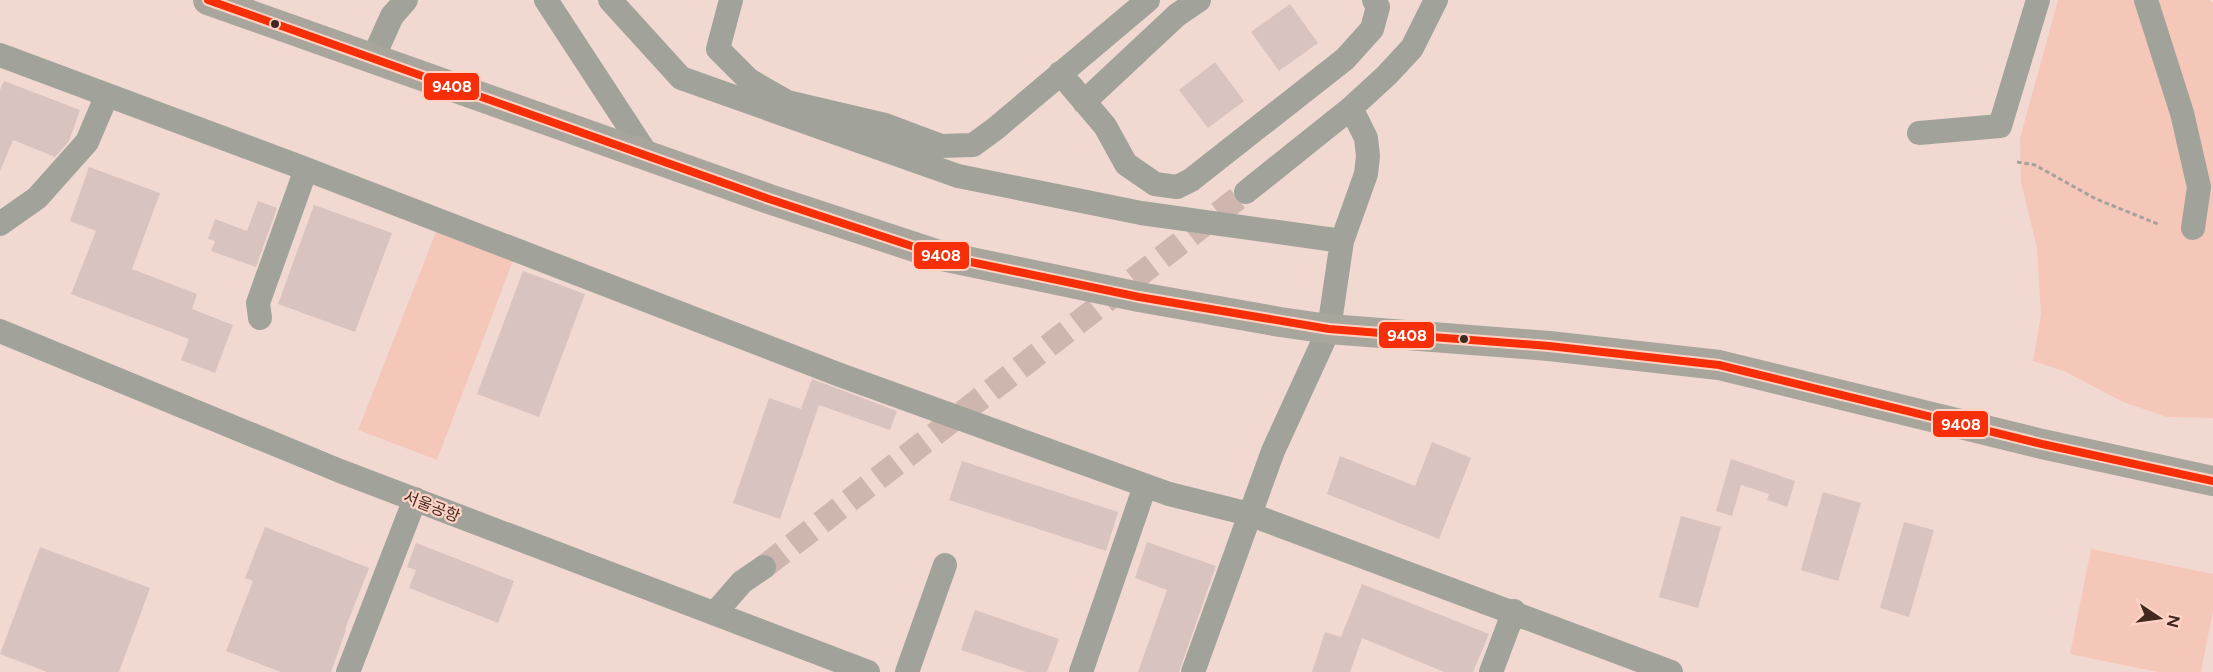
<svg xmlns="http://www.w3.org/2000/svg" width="2213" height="672" font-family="Figtree,'Noto Sans KR',sans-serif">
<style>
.green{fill:#f5c7b8}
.building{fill:#d9c3bf}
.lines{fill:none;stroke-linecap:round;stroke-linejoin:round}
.minor-tunnel{stroke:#ceb6ae;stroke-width:24;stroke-dasharray:24 12;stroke-linecap:butt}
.path{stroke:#a4a29b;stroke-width:3;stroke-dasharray:4.5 3;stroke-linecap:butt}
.minor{stroke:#a1a39b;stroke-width:24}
.major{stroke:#a8a59c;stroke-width:30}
.bus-1-casing{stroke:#fed3c5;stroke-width:12}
.bus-1{stroke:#f72f08;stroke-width:8}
.bus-dot{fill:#43281f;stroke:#fed3c5;stroke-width:2}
.labels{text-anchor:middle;stroke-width:4.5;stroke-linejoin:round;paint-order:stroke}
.street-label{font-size:16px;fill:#43281f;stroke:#fed3c5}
.line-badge{stroke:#fed3c5;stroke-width:2}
.badge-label{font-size:16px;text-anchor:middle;font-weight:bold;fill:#fff}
</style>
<rect width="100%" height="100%" fill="#f1d9d2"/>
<path class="green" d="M 2058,0 L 2210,0 L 2213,3 L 2213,418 L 2167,417 L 2123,402 L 2064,371 L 2033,361 L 2041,315 L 2037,248 L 2021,182 L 2020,138 Z
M 436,232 L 513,261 L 437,460 L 358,430 Z
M 2091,549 L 2213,574 L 2213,611 L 2201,672 L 2157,672 L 2070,654 Z"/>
<path class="building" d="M 1290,4 L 1318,43 L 1279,71 L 1251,32 Z
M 1215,62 L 1244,101 L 1208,128 L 1179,90 Z
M 4,81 L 80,110 L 69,141 L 55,157 L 13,140 L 0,171 L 0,90 Z
M 89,167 L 160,193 L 132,269 L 197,294 L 192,309 L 233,325 L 215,373 L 181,360 L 189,339 L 71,294 L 96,231 L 70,221 Z
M 258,201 L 277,208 L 256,267 L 211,251 L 215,241 L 208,239 L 215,219 L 247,231 Z
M 314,205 L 392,233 L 355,332 L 278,304 Z
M 523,271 L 585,294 L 539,417 L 477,394 Z
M 812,379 L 897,411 L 890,430 L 819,405 L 780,519 L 733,503 L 769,398 L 801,409 Z
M 1432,442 L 1471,458 L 1439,539 L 1327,494 L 1340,456 L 1415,486 Z
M 1731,459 L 1795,481 L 1787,507 L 1767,500 L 1769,494 L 1741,485 L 1732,516 L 1716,511 Z
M 962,461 L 1118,512 L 1106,551 L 949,500 Z
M 1823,492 L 1861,503 L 1838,581 L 1801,570 Z
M 1681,516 L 1721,527 L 1698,608 L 1659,597 Z
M 1904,522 L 1934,530 L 1909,617 L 1880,608 Z
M 265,527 L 369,568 L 345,629 L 346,630 L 331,672 L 281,672 L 226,651 L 253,581 L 245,578 Z
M 1147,542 L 1216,566 L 1179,672 L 1138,672 L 1167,590 L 1135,578 Z
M 416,543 L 514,581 L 498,623 L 409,588 L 416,570 L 407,567 Z
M 40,547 L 150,588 L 119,672 L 47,672 L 0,654 Z
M 1362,584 L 1489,634 L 1473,672 L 1444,672 L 1362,638 L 1350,672 L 1312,672 L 1325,632 L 1341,637 Z
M 975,610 L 1059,639 L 1047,672 L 1026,672 L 961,650 Z"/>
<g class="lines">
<path class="minor-tunnel" d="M 764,567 L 1246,192"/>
<path class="path" d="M 2017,162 L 2035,165 L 2096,199 L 2158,224"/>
<path class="minor" d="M 546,0 L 648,156
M 610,0 L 681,78 L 958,176 L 1141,213 L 1342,241
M 731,0 L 718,49 L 749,80 L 787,102 L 885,125 L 941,146 L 973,145 L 995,129 L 1148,0
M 2146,0 L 2182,113 L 2199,187 L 2193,228
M 0,55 L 298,166 L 840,375 L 1169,494 L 1249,514 L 1671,672
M 373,58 L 392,16 L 406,0
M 1060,73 L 1105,126 L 1126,164 L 1155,184 L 1177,187 L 1191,180 L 1345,59 L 1372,29 L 1378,7 L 1374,0
M 1084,102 L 1177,15 L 1199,0
M 1919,133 L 2000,126 L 2038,0
M 1246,192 L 1351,108 L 1387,75 L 1412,48 L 1436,0
M 0,224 L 37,198 L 87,142 L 107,95
M 260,318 L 258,303 L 306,169
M 0,331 L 340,471 L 868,672
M 715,613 L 742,582 L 764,567
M 348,672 L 415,499
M 907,672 L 945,565
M 1081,672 L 1145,486
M 1193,672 L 1273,451 L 1329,329 L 1342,241 L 1366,174 L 1368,156 L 1366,138 L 1351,108
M 1491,672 L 1514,611"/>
<path class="major" d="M 208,0 L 769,199 L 942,256 L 1139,297 L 1280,322 L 1329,329 L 1549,346 L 1719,365 L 2042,444 L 2213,481"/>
<defs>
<path id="bus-1" d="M 208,0 L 769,199 L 942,256 L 1139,297 L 1329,329 L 1549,346 L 1719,365 L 2042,444 L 2213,481"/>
</defs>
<use href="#bus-1" class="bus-1-casing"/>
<use href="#bus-1" class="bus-1"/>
</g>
<g class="bus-dot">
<circle cx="275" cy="24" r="5"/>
<circle cx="1464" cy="339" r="5"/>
</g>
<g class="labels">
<g class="street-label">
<text transform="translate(432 506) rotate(21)" y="6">서울공항</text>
</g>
</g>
<g class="line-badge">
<rect x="423" y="72" width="57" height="29" rx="6" fill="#f72f08"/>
<rect x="913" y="241" width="57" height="29" rx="6" fill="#f72f08"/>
<rect x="1378" y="321" width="57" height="28" rx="6" fill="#f72f08"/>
<rect x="1932" y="410" width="57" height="28" rx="6" fill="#f72f08"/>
</g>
<g class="badge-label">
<text x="452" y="92">9408</text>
<text x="941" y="261">9408</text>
<text x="1407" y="341">9408</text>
<text x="1961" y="430">9408</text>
</g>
<g transform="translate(2159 618) rotate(103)" stroke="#fed3c5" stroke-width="4.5" paint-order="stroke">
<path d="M0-4.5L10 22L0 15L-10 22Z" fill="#43281f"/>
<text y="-9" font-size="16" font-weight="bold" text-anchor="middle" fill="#43281f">N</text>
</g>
</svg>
